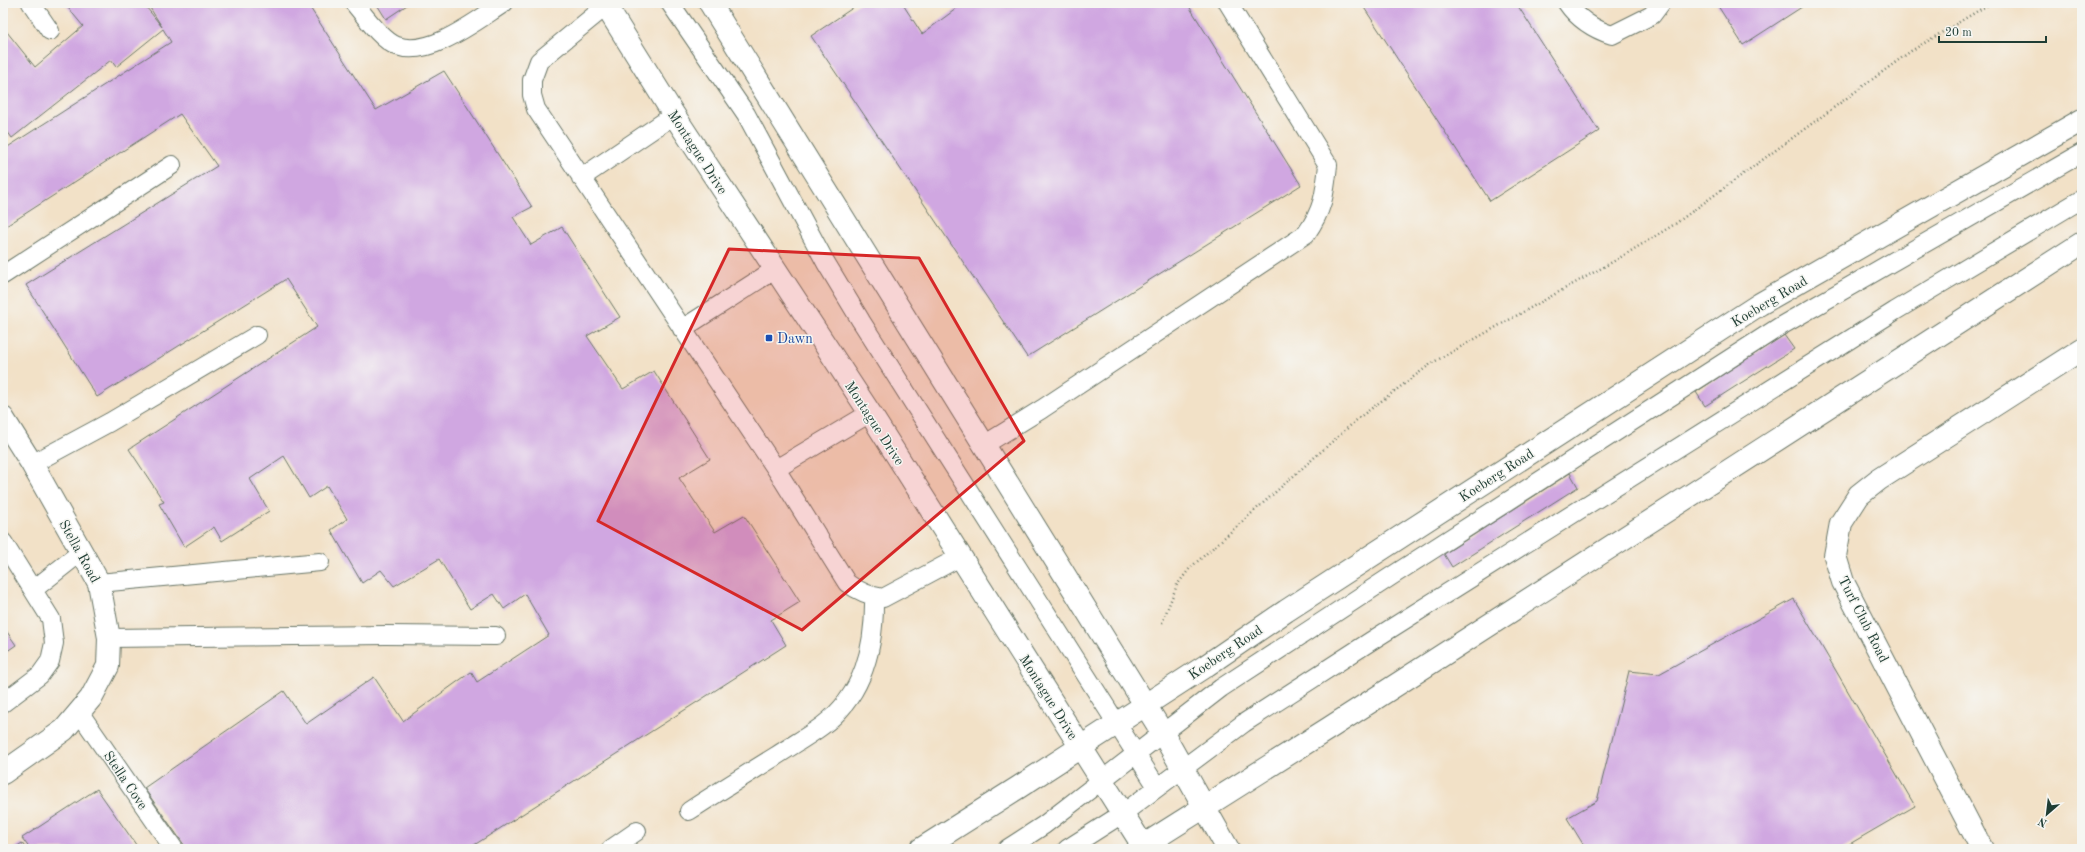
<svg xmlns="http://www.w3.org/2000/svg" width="2085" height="852" font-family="'Old Standard TT',serif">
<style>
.building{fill:#d0a7e1}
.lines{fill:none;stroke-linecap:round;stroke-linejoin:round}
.lane-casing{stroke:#697667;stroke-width:20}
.street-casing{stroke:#697667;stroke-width:24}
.secondary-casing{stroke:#697667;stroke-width:24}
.primary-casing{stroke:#697667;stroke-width:24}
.path{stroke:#697667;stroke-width:2.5;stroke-dasharray:1 3;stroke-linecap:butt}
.lane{stroke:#fff;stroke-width:18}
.street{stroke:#fff;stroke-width:22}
.secondary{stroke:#fff;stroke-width:22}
.primary{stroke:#fff;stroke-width:22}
.marked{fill:#d62828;fill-opacity:0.2;stroke:#d62828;stroke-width:3;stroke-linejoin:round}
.transit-dot{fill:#1a4fb4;stroke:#f6f6f2;stroke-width:1.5}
.labels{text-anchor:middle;stroke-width:3;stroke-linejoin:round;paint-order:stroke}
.street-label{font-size:14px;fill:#1f3d34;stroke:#f6f6f2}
.transit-label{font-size:14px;fill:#164399;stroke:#f6f6f2;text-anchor:start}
</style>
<rect width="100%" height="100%" fill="#f6f6f2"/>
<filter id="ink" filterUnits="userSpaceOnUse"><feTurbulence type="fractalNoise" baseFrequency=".025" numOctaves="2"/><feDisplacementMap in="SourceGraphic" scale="8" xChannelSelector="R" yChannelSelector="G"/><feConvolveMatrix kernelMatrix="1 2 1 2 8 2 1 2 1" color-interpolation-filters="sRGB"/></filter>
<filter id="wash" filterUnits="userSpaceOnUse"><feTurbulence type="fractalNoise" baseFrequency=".012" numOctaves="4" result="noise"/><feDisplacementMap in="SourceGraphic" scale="16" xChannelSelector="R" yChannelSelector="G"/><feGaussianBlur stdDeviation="0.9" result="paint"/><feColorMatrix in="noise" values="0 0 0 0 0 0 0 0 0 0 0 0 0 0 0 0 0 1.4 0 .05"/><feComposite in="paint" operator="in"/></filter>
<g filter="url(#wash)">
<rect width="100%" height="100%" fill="#f2e1c7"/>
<g id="blocks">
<path class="building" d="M 64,3 L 143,3 L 162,27 L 147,3 L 307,3 L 376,110 L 444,71 L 532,207 L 513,217 L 531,245 L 562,227 L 620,317 L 587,336 L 623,389 L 654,371 L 710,459 L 679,478 L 715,532 L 744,515 L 800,602 L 771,620 L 786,645 L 468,849 L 187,849 L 144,788 L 284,691 L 306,724 L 374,677 L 403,721 L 471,672 L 477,682 L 549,635 L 525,594 L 504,609 L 494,594 L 470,609 L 439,559 L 394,586 L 381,570 L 362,583 L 331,530 L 347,519 L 327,486 L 309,498 L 284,456 L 250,479 L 269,511 L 222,541 L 214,527 L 184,547 L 159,504 L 164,502 L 129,449 L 317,327 L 286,279 L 97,397 L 26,285 L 217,166 L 180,114 L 3,228 L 3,150 L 171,42 L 163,29 L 116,67 L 111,60 L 12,138 L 7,131 L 3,134 L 3,27 L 35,67 L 83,26 Z
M 376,3 L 410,3 L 386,19 Z
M 860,3 L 902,3 L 922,34 L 964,3 L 1002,3 L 1005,7 L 1010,3 L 1187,3 L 1301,185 L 1027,357 L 811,36 Z
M 1361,3 L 1516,3 L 1599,131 L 1490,201 Z
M 1716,3 L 1808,3 L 1743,45 Z
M 1784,335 L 1794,349 L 1705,406 L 1696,392 Z
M 1570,473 L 1578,487 L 1452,567 L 1444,554 Z
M 1794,599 L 1915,806 L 1841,849 L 1586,849 L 1567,818 L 1597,801 L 1629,671 L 1659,674 Z
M 3,626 L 16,645 L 3,654 Z
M 97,789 L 139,849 L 30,849 L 22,838 Z
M 22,843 L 26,849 L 13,849 Z"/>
</g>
</g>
<g filter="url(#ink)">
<use href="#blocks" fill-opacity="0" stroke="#697667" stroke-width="1"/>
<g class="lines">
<defs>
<path id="lane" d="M 31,3 L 50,31
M 354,3 C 364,15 382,41 397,46 C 430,58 477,20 504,3
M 670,3 L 746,114 L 826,263 L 861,321 L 1157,787
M 1567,3 C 1578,19 1593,29 1612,35 L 1652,15 L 1661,3
M 606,6 L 539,61 L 532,80 L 532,95 L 536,109 L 776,469 L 847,583 C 858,591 869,596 883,598 L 960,557
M 581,178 L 674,115
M 3,275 L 172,165
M 682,329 L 774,270
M 984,445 L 1042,409 L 1306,234 C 1323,210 1325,194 1328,165 L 1228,3
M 32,464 L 110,422 L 257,335
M 776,469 L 870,413
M 3,542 L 51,619 L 54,643 L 50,661 L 40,675 L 3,703
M 99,583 L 320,562
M 33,590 L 81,552
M 109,638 L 386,635 L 496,636
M 79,712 L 174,849
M 689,811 C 718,792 747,774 776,756 C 791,746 807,737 822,726 C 864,695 875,647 874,597
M 611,849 L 637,831
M 1007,849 L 1044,825 L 1221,688 L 1390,577 L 1779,327 L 2082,153
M 1067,849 L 1122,814 L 1244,723 L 1371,641 L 1895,311 L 2082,199"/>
<path id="street" d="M 3,418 L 32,464 L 99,583 L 109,638 L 108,666 L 91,698 L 64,730 L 3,773
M 1982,849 L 1843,582 L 1835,556 L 1841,523 L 1859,495 L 1878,480 L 2082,349"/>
<path id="secondary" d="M 604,3 L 674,115 L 870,413 L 1145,849
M 710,3 L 1162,732 L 1228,849"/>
<path id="primary" d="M 921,849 L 1019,787 L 1207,665 L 1286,611 L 1760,304 L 2082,120
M 1138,849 L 1331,727 L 2082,243"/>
</defs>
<use href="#lane" class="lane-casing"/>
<use href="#street" class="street-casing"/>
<use href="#secondary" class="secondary-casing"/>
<use href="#primary" class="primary-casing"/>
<path class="path" d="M 1162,623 L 1177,585 L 1190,568 L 1360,417 L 1432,363 L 1616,260 L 1675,224 L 1911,51 L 1991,3"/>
<use href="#lane" class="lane"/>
<use href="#street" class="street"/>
<use href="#secondary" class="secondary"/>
<use href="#primary" class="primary"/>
</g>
</g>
<path class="marked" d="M 729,249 L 919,258 L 1024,441 L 802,630 L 598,521 Z"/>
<rect class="transit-dot" x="765" y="334" width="8" height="8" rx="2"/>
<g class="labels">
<g class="street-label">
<text transform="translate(698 152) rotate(57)" y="5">Montague Drive</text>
<text transform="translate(1769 301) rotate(-31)" y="5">Koeberg Road</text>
<text transform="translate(875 423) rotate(57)" y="5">Montague Drive</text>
<text transform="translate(1496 475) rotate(-33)" y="5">Koeberg Road</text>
<text transform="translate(80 551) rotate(61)" y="5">Stella Road</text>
<text transform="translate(1864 619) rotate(63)" y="5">Turf Club Road</text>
<text transform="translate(1225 652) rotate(-34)" y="5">Koeberg Road</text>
<text transform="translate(1049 697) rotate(58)" y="5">Montague Drive</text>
<text transform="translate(126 780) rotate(56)" y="5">Stella Cove</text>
</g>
<g class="transit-label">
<text x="777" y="343">Dawn</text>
</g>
</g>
<rect width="2085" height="852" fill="none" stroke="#f6f6f2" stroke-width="16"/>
<g transform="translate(2047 814) rotate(208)" stroke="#f6f6f2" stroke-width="3" paint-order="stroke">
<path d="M0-3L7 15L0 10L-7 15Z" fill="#1f3d34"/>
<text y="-6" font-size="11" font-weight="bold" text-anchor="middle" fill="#1f3d34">N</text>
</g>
<path d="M1939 36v6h107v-6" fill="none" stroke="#1f3d34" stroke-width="2"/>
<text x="1945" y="36" font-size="12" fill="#1f3d34" stroke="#f6f6f2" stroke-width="3" paint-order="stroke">20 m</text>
</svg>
